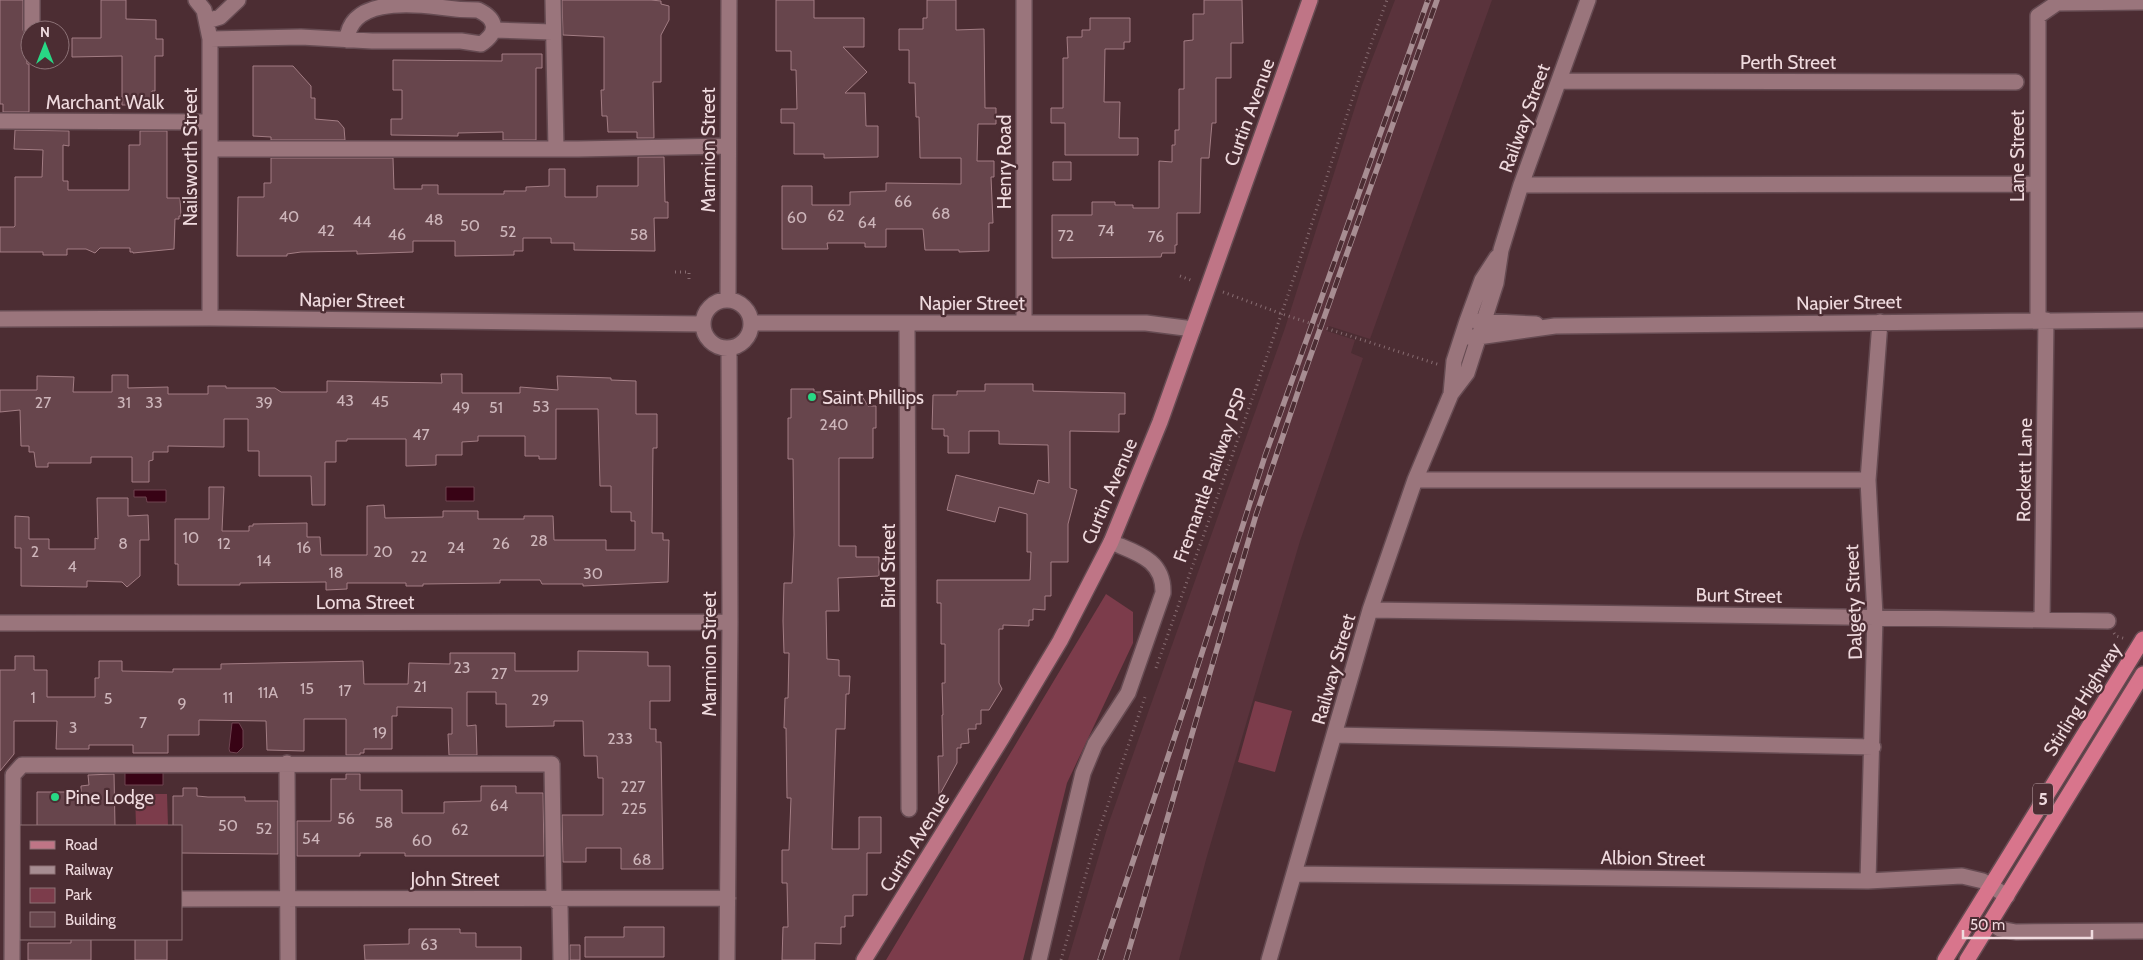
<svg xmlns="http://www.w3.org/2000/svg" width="2143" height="960" font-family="Cabin,sans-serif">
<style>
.built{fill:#5a333c}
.green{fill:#7c3c4b}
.water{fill:#380315;stroke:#6f4451}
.building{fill:#67454c;stroke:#a37d84}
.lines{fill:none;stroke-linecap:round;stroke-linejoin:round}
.minor-casing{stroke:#664b52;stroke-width:18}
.major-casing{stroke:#664b52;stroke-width:18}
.highway-casing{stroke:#664b52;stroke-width:18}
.path{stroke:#886d72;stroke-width:3;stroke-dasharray:1 4;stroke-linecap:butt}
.minor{stroke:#9a757c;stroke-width:15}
.major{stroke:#bf7586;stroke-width:15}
.highway{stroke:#d8758c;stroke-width:15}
.rail-casing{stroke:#a78d92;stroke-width:5.5}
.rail{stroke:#4c2d33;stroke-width:4;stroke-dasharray:11;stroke-linecap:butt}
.poi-dot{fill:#28d885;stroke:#4c2d33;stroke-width:2}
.labels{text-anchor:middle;stroke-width:4.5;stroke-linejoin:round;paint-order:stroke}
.number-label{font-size:16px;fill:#cdb5ba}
.shield{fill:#4c2d33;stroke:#bea6ab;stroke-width:1}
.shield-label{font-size:18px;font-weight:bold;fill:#efdade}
.street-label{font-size:19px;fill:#efdade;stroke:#4c2d33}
.poi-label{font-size:19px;fill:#efdade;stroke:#4c2d33;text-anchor:start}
</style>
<rect width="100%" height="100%" fill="#4c2d33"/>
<path class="built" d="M 1395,0 L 1492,0 L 1370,339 L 1329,326 L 1328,329 L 1327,331 L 1355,340 L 1351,353 L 1363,358 L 1300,541 L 1207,856 L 1179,960 L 1068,960 L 1108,825 L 1285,328 L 1362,85 Z"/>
<path class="green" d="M 1106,594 L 1133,612 L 1133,643 L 1067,783 L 1023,960 L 886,960 Z
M 1255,701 L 1292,711 L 1275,772 L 1238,762 Z
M 135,794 L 167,794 L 168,826 L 136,826 Z"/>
<path class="water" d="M 446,487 L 474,487 L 474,501 L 446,501 Z
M 134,490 L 166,490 L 166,502 L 147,502 L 146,497 L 134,497 Z
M 232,723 L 239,723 L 243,730 L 243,747 L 237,753 L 230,752 L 229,749 Z
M 125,772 L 163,772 L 163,785 L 125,785 Z"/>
<path class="building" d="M 0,0 L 23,0 L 23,30 L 26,37 L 27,64 L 29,64 L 29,112 L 3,112 L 3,104 L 0,104 Z
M 101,0 L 126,0 L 126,19 L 156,20 L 156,39 L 163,39 L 163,56 L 155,56 L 155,91 L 152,91 L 152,105 L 122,105 L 122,56 L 72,57 L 72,38 L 101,38 Z
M 562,0 L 651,0 L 661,1 L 661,4 L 669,6 L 669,20 L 661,35 L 661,82 L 653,82 L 654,138 L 637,138 L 637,132 L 608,132 L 607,116 L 602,116 L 601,90 L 604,90 L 604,37 L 563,35 Z
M 776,0 L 814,0 L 814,18 L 864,18 L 864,47 L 843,47 L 867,72 L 845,93 L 865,93 L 866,126 L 878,126 L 878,157 L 824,158 L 824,154 L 794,154 L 794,123 L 781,123 L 781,109 L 797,109 L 796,70 L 791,70 L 791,51 L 776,51 Z
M 927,0 L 956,0 L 956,30 L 984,29 L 985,108 L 996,108 L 996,124 L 978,124 L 977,161 L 994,161 L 994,177 L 991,177 L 993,223 L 989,223 L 989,251 L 959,252 L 959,250 L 925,250 L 923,229 L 886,229 L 886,247 L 865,247 L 865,243 L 827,243 L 828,249 L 782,249 L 782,186 L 812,186 L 812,205 L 850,205 L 850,192 L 886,191 L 886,183 L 961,184 L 961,158 L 920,158 L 919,117 L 916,117 L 915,83 L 909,83 L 909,50 L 899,50 L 899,29 L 923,29 L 923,18 L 927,18 Z
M 1204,0 L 1242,0 L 1243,43 L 1231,43 L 1231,78 L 1216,78 L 1216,123 L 1212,123 L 1209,158 L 1201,158 L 1200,213 L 1177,213 L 1177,245 L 1175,245 L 1175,253 L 1162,253 L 1161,257 L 1052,258 L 1052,215 L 1092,215 L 1092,202 L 1115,202 L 1115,205 L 1133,205 L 1133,208 L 1159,208 L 1159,161 L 1172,162 L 1172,145 L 1175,145 L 1175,130 L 1179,130 L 1179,89 L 1184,89 L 1184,41 L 1193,40 L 1193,14 L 1204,14 Z
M 1090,18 L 1130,18 L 1130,42 L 1124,42 L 1124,49 L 1105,49 L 1104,102 L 1120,102 L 1119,138 L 1138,138 L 1138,155 L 1065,155 L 1065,123 L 1051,123 L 1051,108 L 1063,108 L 1063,58 L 1068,58 L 1067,37 L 1082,37 L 1082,30 L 1090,30 Z
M 502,54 L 542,54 L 542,68 L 536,68 L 536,140 L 503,140 L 503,132 L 458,133 L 458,136 L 391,135 L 391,119 L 402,119 L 402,90 L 393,90 L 393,60 L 502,61 Z
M 253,66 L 293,66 L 311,86 L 311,98 L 315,98 L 315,119 L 338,121 L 344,128 L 345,140 L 271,140 L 271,137 L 253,136 Z
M 15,130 L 69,131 L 69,146 L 63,145 L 63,181 L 68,181 L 68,190 L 129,190 L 129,145 L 140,145 L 140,131 L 167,131 L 167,198 L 180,198 L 181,216 L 179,216 L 179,219 L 175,219 L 174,249 L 133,253 L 133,252 L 130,252 L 130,248 L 100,248 L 95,253 L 86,249 L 67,249 L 67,255 L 43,255 L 43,252 L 0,252 L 0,227 L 14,227 L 15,226 L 15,177 L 42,177 L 43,150 L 14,149 Z
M 638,157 L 664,157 L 665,202 L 668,202 L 668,218 L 654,218 L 655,251 L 574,250 L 574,243 L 551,243 L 551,238 L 523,238 L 523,251 L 514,251 L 514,255 L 455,256 L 455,241 L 413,241 L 413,252 L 357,254 L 357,251 L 301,252 L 287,254 L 287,256 L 237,256 L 238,197 L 264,197 L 264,183 L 271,183 L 271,158 L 393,158 L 394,189 L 422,189 L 422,185 L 438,185 L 438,194 L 504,194 L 504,191 L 526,191 L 526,187 L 549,186 L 549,169 L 565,169 L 565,197 L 597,197 L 597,186 L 638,186 Z
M 1053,162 L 1071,162 L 1071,180 L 1053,180 Z
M 441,374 L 462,374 L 462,393 L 520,393 L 520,387 L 558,390 L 557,376 L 611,378 L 611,380 L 636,381 L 636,414 L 657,414 L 657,448 L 653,448 L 652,533 L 663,533 L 663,540 L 669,540 L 668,582 L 583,586 L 583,584 L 542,584 L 540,580 L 500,580 L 500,583 L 423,584 L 423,586 L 406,586 L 406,583 L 347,583 L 347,589 L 326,590 L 326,582 L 240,583 L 240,585 L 178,585 L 178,564 L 175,564 L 175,519 L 209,519 L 209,487 L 224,487 L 222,531 L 249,531 L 249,526 L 253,526 L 253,524 L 307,523 L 307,537 L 320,537 L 321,555 L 367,555 L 367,506 L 384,505 L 385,518 L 443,517 L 443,511 L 478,511 L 478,519 L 524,519 L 524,516 L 553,516 L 554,540 L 606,540 L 606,550 L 635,550 L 635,521 L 631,521 L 631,512 L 611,512 L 611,486 L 600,486 L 598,409 L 556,409 L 556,459 L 539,459 L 539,456 L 525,456 L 525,436 L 478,436 L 478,441 L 462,442 L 462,455 L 436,455 L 436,465 L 406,466 L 406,439 L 347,439 L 347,441 L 336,441 L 336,462 L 325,462 L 325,505 L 312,505 L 311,476 L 259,476 L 259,451 L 248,451 L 248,419 L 224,419 L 224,447 L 168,446 L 168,452 L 153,452 L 153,460 L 149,461 L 149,482 L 132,482 L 132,457 L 91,457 L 91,463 L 48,463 L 48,467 L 36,467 L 34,452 L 29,452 L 29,446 L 21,446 L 20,410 L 0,412 L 0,390 L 37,390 L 37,376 L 74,377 L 73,392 L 112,392 L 112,375 L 128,375 L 128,388 L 168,387 L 168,394 L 208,394 L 208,386 L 226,386 L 226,388 L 275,388 L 281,392 L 327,392 L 327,381 L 442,383 Z
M 985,384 L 1033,384 L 1033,391 L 1125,393 L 1125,414 L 1119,414 L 1119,432 L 1070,431 L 1070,488 L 1077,490 L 1068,524 L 1068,562 L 1051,562 L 1051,596 L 1045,596 L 1045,610 L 1033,609 L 1033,620 L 1029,620 L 1029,626 L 1003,625 L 1003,629 L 999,629 L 999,683 L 1002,689 L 989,710 L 981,710 L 981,724 L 976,724 L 976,729 L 968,729 L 969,743 L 961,744 L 961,748 L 957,748 L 957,763 L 939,796 L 938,756 L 943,756 L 942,715 L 943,715 L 942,683 L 945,683 L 945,644 L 941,644 L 941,603 L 937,603 L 937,580 L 1030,580 L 1031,552 L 1027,552 L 1027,514 L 999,507 L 995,522 L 947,510 L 956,475 L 1034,494 L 1038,480 L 1049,483 L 1048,445 L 999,444 L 999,431 L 969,431 L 969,453 L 948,453 L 948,436 L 944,436 L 944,429 L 932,429 L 933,395 L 957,395 L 957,391 L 985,391 Z
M 791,389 L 814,389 L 814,392 L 848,392 L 862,396 L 868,406 L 876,406 L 876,428 L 873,428 L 873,458 L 839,458 L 839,546 L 856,546 L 856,557 L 879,557 L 879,576 L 838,578 L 839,611 L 826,611 L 827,659 L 839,660 L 839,676 L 850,676 L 849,694 L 846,694 L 845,729 L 836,729 L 832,849 L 859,849 L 859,817 L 881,817 L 881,853 L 867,853 L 867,895 L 853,895 L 853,916 L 845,916 L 845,927 L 841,927 L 841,944 L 815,943 L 815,960 L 782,960 L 783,927 L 788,927 L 787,883 L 782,883 L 782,850 L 789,850 L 791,798 L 787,798 L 786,728 L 784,728 L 785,698 L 788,698 L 789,653 L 784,653 L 783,621 L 784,583 L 792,583 L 794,535 L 793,459 L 788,459 L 788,418 L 791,418 Z
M 97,498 L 128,498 L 128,516 L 148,515 L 149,540 L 140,540 L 140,576 L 127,587 L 122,582 L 87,581 L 87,587 L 21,586 L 21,548 L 15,548 L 15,516 L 29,517 L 29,539 L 49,539 L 49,549 L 95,549 L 95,538 L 98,539 Z
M 578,651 L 648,652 L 648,666 L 670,666 L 670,701 L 650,701 L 650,729 L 656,729 L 656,742 L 661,742 L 663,869 L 621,869 L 621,848 L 586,848 L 586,862 L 563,862 L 562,815 L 603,815 L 603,778 L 598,778 L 597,756 L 584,756 L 583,721 L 554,721 L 554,726 L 506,727 L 506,704 L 496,704 L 496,692 L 467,692 L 467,726 L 476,725 L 477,755 L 449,755 L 448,734 L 452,734 L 452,708 L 397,707 L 397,716 L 392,716 L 392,749 L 364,749 L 364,753 L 360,753 L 360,755 L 346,755 L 346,719 L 304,719 L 304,751 L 267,750 L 266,721 L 199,720 L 199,735 L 168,735 L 168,753 L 133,753 L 133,745 L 89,745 L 89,749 L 56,749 L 57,721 L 14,721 L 14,754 L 0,771 L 0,670 L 15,670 L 15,656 L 34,656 L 34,670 L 47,670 L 47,697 L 95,697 L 95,678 L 99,678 L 99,661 L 122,661 L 122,671 L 173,672 L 173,669 L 221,669 L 221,664 L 363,661 L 364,684 L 408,684 L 409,663 L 450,664 L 450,653 L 515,653 L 515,671 L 578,671 Z
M 114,774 L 115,826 L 37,826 L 37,792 L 81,792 L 81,786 L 89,785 L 88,775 Z
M 346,774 L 360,774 L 360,790 L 402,790 L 402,813 L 444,813 L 444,802 L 481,801 L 481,786 L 516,786 L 516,793 L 543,793 L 544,856 L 405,856 L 405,853 L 360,853 L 360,856 L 297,856 L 297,821 L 331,821 L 331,779 L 346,779 Z
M 183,788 L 197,788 L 197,796 L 208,797 L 245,797 L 245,801 L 278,801 L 278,854 L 181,853 L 181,826 L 173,826 L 173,796 L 183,796 Z
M 624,927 L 664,927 L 664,957 L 585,957 L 585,937 L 624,937 Z
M 409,929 L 460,929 L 460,933 L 476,933 L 476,947 L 521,947 L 521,960 L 365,960 L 364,945 L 409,944 Z
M 71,939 L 91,939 L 91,960 L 28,960 L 28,943 L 71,943 Z
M 135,939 L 167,939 L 167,960 L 135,960 Z
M 570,945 L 580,945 L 580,960 L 570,960 Z"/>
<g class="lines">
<defs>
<path id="minor" d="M 32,0 L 32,30
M 196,0 L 204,10 L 210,39 L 210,318
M 553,0 L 556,149
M 207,21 L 220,17 L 238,0
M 494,30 L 552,32
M 210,39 L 301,37 L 372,41 L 461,41 L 481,44 C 499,32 497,19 478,10 C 465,10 452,9 439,7 C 405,3 350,0 347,40
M 1559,81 L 2016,82
M 0,121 L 210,122
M 211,149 L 578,149 L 727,146
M 1521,185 L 2037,184
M703 324a24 24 0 1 1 48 0a24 24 0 1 1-48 0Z
M 728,300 L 729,0
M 0,319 L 210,318 L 703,324
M 2038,320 L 2038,16 L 2057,3 L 2143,2
M 1476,321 L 1536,324
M 752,323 L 1146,323 L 1193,329
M 1024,323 L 1024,0
M 907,324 L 909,809
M 1462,337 L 1478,337 L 1555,326 L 2143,320
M 1451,394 L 1454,361 L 1467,321 L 1482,280 L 1497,257
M 1415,480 L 1868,480
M 1370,610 L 2108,621
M 2042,620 L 2046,320
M 0,623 L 730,622
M 1334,735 L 1873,747
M 287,763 L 288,960
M 1294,874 L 1868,881 L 1962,876 L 1983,881 L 2007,896
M 1868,881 L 1875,616 L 1868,480 L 1880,322
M 181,899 L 728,898
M 1991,923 L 2000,929 L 2016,932 L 2143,931
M 12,960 L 13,775 L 22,765 L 552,764 L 554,899 L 560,905 L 561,960
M 727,960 L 730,622 L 729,348
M 1039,960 L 1083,773 L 1095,744 L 1128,693 L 1163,593 C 1164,559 1136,553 1111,542
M 1269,960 L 1370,610 L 1415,480 L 1451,394 L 1467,373 L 1496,283 L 1501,250 L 1521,185 L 1588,0"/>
<path id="major" d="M 864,960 L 1002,738 L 1060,641 L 1111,542 L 1160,422 L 1310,0"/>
<path id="highway" d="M 1945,960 L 2143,639
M 1967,960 L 2143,674"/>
</defs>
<use href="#minor" class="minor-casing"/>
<use href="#major" class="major-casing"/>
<use href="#highway" class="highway-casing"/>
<path class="path" d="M 675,272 L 689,272 L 689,282
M 1180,276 L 1193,281
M 1223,292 L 1282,314 L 1440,365
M 2114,633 L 2116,636 L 2126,639
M 1156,668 C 1198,550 1241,433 1281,315 C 1318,210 1348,104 1387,0
M 1061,960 L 1097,836 L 1145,697"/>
<use href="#minor" class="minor"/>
<use href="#major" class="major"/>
<use href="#highway" class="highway"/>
<defs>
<path id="rail" d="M 1100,960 L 1186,703 L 1265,456 L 1428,0
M 1126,960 L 1256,515 L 1303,377 L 1437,0"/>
</defs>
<use href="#rail" class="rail-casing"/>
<use href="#rail" class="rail"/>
</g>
<g class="poi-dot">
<circle cx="812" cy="397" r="5"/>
<circle cx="55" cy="797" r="5"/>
</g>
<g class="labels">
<g class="number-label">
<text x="903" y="207">66</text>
<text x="941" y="219">68</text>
<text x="836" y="221">62</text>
<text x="289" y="222">40</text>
<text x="797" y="223">60</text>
<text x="434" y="225">48</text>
<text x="362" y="227">44</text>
<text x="867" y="228">64</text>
<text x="470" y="231">50</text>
<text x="326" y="236">42</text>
<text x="1106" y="236">74</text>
<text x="508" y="237">52</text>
<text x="397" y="240">46</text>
<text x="639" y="240">58</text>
<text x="1066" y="241">72</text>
<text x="1156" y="242">76</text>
<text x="345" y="406">43</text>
<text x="380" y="407">45</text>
<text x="43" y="408">27</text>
<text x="124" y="408">31</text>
<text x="154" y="408">33</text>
<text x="264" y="408">39</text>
<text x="541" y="412">53</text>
<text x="461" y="413">49</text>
<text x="496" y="413">51</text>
<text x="834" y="430">240</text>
<text x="421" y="440">47</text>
<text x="191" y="543">10</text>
<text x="539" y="546">28</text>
<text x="123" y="549">8</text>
<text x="224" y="549">12</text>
<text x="501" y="549">26</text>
<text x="304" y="553">16</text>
<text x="456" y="553">24</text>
<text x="35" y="557">2</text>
<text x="383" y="557">20</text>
<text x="419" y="562">22</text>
<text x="264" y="566">14</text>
<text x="72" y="572">4</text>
<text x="336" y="578">18</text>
<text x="593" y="579">30</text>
<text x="462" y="673">23</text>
<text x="499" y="679">27</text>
<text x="420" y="692">21</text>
<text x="307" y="694">15</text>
<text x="345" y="696">17</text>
<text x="268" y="698">11A</text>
<text x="33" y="703">1</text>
<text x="228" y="703">11</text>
<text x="108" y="704">5</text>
<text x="540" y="705">29</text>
<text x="182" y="709">9</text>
<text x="143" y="728">7</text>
<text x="73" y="733">3</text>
<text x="380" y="738">19</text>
<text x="620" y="744">233</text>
<text x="633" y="792">227</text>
<text x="499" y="811">64</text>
<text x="634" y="814">225</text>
<text x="346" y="824">56</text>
<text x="384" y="828">58</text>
<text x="228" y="831">50</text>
<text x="264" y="834">52</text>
<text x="460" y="835">62</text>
<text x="311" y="844">54</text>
<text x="422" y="846">60</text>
<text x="642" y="865">68</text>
<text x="429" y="950">63</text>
</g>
<rect class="shield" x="2033" y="783.5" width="20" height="31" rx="4"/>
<g class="shield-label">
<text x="2043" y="805">5</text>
</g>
<g class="street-label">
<text x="1788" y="69">Perth Street</text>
<text x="105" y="109">Marchant Walk</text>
<text transform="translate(1249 112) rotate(-70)" y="7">Curtin Avenue</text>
<text transform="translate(1524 118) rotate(-70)" y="7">Railway Street</text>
<text transform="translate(708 150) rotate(-90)" y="7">Marmion Street</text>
<text transform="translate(2017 156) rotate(-90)" y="7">Lane Street</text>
<text transform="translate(190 157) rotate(-90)" y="7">Nailsworth Street</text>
<text transform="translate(1004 162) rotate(-90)" y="7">Henry Road</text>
<text transform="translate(352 300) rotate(1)" y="7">Napier Street</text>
<text transform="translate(1849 302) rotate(-1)" y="7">Napier Street</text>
<text x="972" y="310">Napier Street</text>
<text transform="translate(2024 470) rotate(-89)" y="7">Rockett Lane</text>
<text transform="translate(1210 475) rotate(-70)" y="7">Fremantle Railway PSP</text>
<text transform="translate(1109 491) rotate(-67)" y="7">Curtin Avenue</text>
<text transform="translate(888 566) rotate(-90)" y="7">Bird Street</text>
<text transform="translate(1739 595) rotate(1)" y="7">Burt Street</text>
<text x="365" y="609">Loma Street</text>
<text transform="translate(1853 602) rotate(-92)" y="7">Dalgety Street</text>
<text transform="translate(709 654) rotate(-90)" y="7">Marmion Street</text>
<text transform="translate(1333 669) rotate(-74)" y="7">Railway Street</text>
<text transform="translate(2082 699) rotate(-58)" y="7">Stirling Highway</text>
<text transform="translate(914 842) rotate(-58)" y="7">Curtin Avenue</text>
<text transform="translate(1653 858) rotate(1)" y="7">Albion Street</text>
<text x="455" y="886">John Street</text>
</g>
<g class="poi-label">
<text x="822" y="404">Saint Phillips</text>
<text x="65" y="804">Pine Lodge</text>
</g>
</g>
<rect x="20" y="825" width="162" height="115" fill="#4c2d33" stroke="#8d7277"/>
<rect x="30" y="841" width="25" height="8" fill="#bf7586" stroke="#8d7277"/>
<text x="65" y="850" font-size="15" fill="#efdade">Road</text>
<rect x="30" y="866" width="25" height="8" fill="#a78d92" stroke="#8d7277"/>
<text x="65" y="875" font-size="15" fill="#efdade">Railway</text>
<rect x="30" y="888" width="25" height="15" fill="#7c3c4b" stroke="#8d7277"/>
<text x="65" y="900" font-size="15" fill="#efdade">Park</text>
<rect x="30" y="912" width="25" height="15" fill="#67454c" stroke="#8d7277"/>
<text x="65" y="925" font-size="15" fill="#efdade">Building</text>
<g transform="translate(45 45)"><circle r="24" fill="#4c2d33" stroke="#8d7277"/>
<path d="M0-4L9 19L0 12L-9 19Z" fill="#28d885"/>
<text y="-8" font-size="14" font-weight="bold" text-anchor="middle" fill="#efdade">N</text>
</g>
<path d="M1963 930v8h129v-8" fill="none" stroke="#efdade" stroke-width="2.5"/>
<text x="1970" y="930" font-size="15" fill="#efdade" stroke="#4c2d33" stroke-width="4" paint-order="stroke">50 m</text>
</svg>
